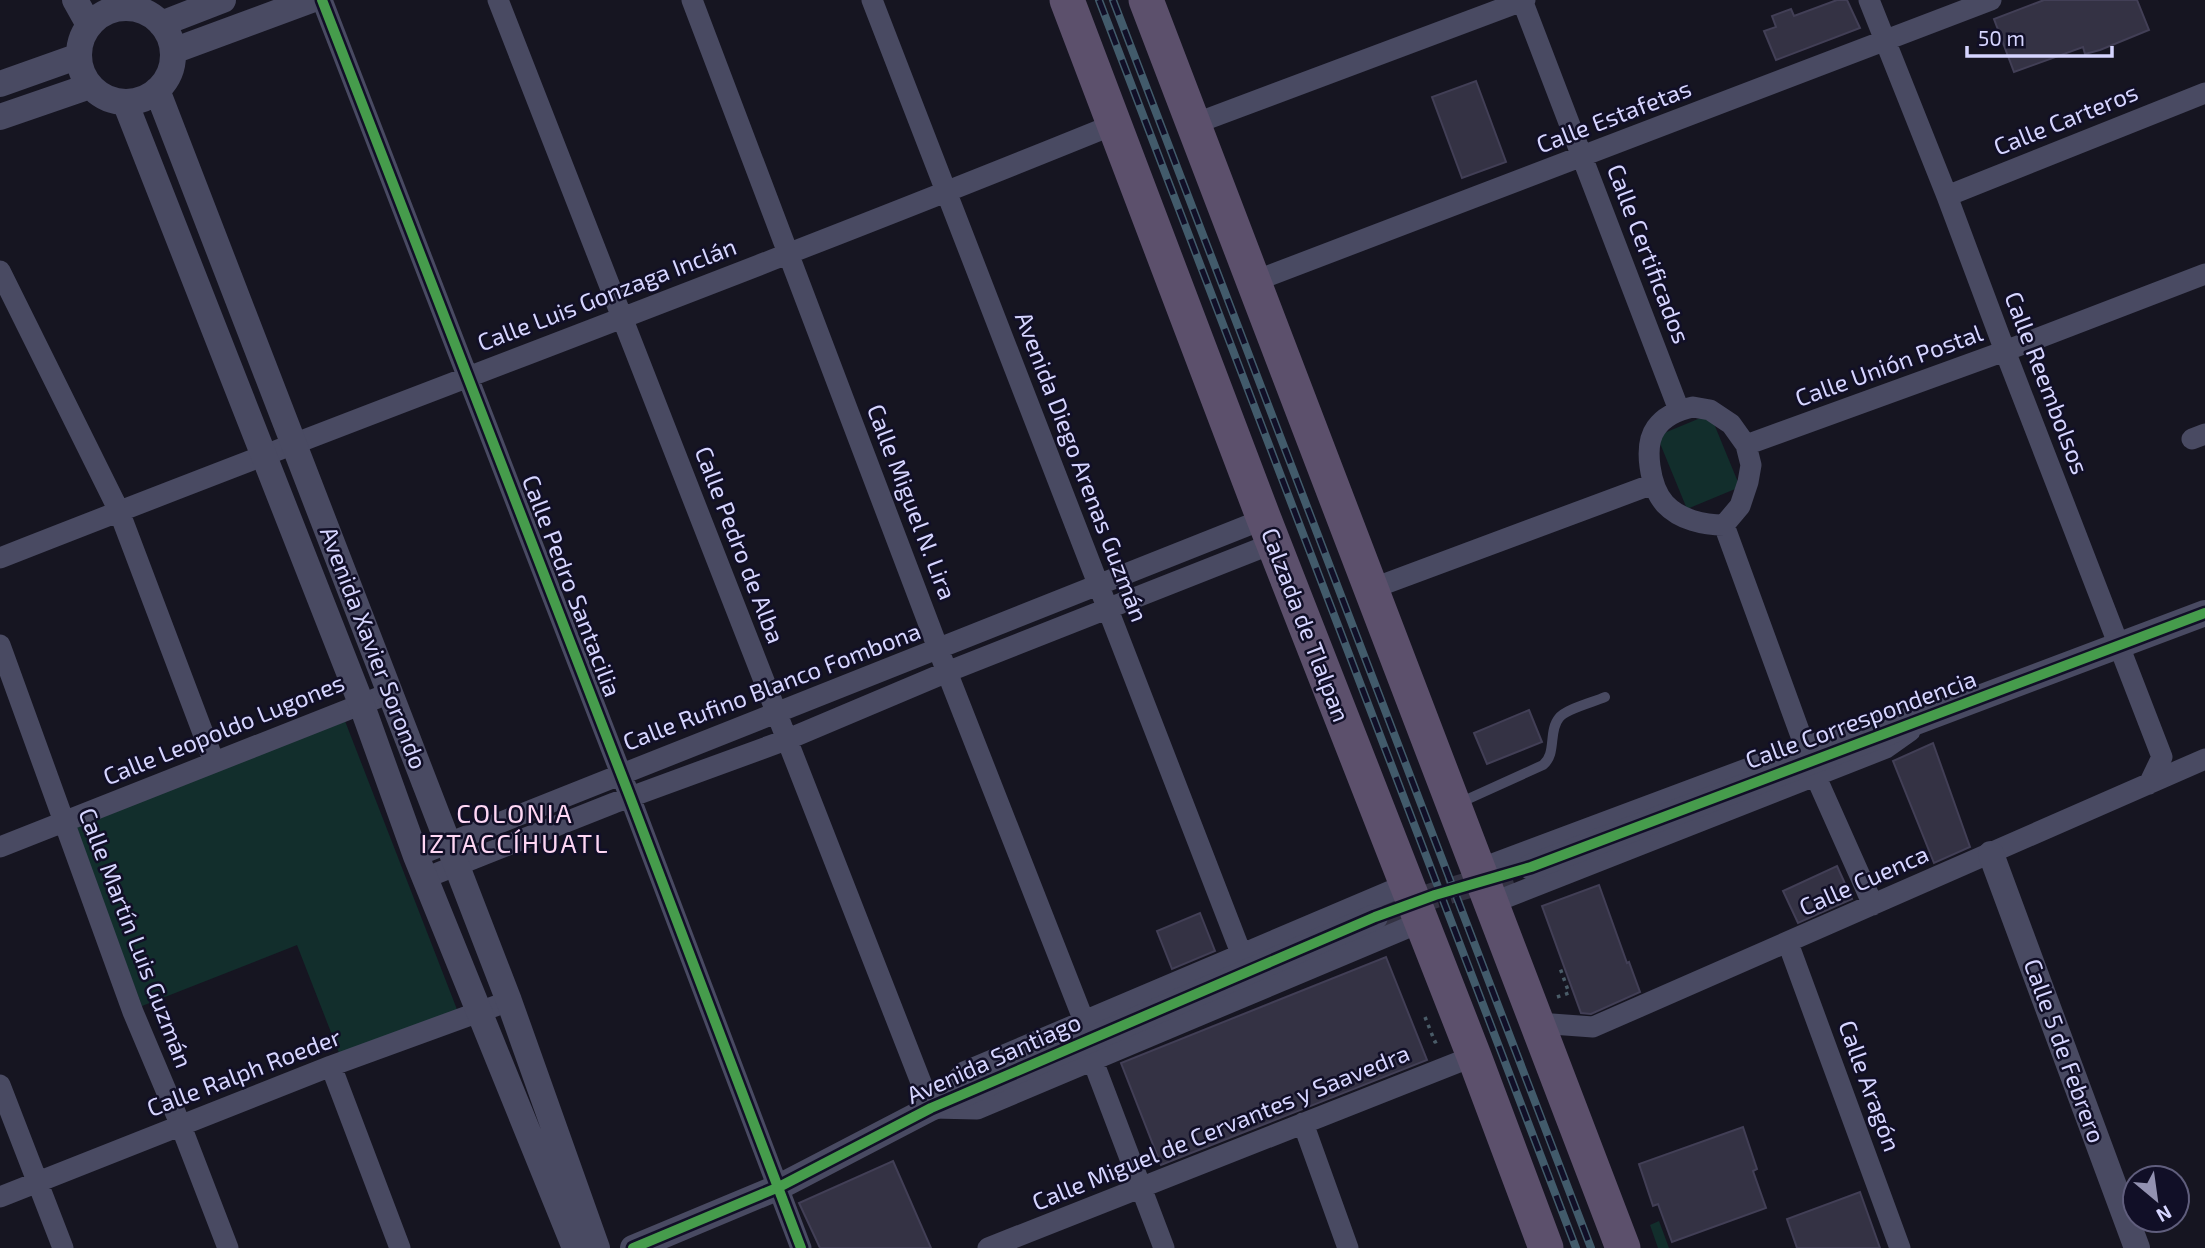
<svg xmlns="http://www.w3.org/2000/svg" width="2205" height="1248" font-family="'Exo 2',sans-serif">
<style>
.green{fill:#122e2c}
.building{fill:#343244;stroke:#423f56;stroke-width:2}
.lines{fill:none;stroke-linecap:round;stroke-linejoin:round}
.tertiary-tunnel{stroke:#333242;stroke-width:26;stroke-dasharray:26 13;stroke-linecap:butt}
.path{stroke:#4a5c68;stroke-width:3.5;stroke-dasharray:3.5 5;stroke-linecap:butt}
.service{stroke:#494a62;stroke-width:10}
.minor{stroke:#494a62;stroke-width:21}
.tertiary{stroke:#494a62;stroke-width:26}
.trunk{stroke:#5c506c;stroke-width:35}
.rail-casing{stroke:#425b6b;stroke-width:8}
.rail{stroke:#110f27;stroke-width:5;stroke-dasharray:16;stroke-linecap:butt}
.cycleway-casing{stroke:#110f27;stroke-width:15}
.cycleway{stroke:#469c4c;stroke-width:10}
.labels{text-anchor:middle;stroke-width:5;stroke-linejoin:round;paint-order:stroke}
.street-label{font-size:24px;fill:#d6d5ff;stroke:#110f27}
.neighbourhood-label{font-size:26px;letter-spacing:2px;fill:#ffd7f4;stroke:#110f27}
</style>
<rect width="100%" height="100%" fill="#161521"/>
<path class="green" d="M 1710,414 L 1740,487 L 1687,509 L 1657,436 Z
M 345,721 L 458,1012 L 341,1058 L 297,945 L 142,1006 L 73,826 Z
M 1659,1221 L 1669,1248 L 1658,1248 L 1650,1225 Z"/>
<path class="building" d="M 1837,0 L 1847,0 L 1860,28 L 1776,60 L 1764,31 L 1776,27 L 1772,16 L 1791,9 L 1794,16 Z
M 2044,0 L 2137,0 L 2149,30 L 2100,50 L 2085,54 L 2083,47 L 2014,72 L 1994,19 Z
M 1476,81 L 1506,162 L 1462,178 L 1432,97 Z
M 1529,710 L 1542,742 L 1487,764 L 1474,733 Z
M 1933,743 L 1970,847 L 1934,863 L 1893,761 Z
M 1837,866 L 1852,899 L 1798,923 L 1783,891 Z
M 1599,885 L 1627,963 L 1629,962 L 1640,992 L 1591,1014 L 1581,1013 L 1542,906 Z
M 1200,913 L 1215,951 L 1172,969 L 1157,931 Z
M 1386,957 L 1427,1060 L 1161,1165 L 1121,1063 Z
M 1743,1127 L 1757,1169 L 1753,1171 L 1766,1208 L 1672,1242 L 1658,1204 L 1653,1206 L 1639,1164 Z
M 893,1161 L 931,1248 L 820,1248 L 799,1203 Z
M 1860,1192 L 1880,1248 L 1797,1248 L 1787,1219 Z"/>
<g class="lines">
<path class="tertiary-tunnel" d="M 1375,917 L 1435,895 L 1531,867"/>
<path class="path" d="M 1557,997 L 1569,993 L 1560,968
M 1425,1017 L 1435,1042 L 1441,1039"/>
<path class="service" d="M 1457,804 L 1543,765 C 1557,754 1548,731 1559,718 C 1565,709 1594,702 1605,697"/>
<path class="minor" d="M 322,0 L 630,797 L 801,1248
M 498,0 L 931,1108
M 692,0 L 947,672 L 1084,1021
M 872,0 L 1241,953
M 1522,0 L 1679,410
M 1869,0 L 1947,196 L 2005,351 L 2162,757 L 2149,784
M 1194,124 L 1525,0
M 1947,196 L 2205,93
M 0,271 L 119,511 L 214,762
M 1255,281 L 1991,0
M 1693,407 L 1710,410 L 1731,424 L 1746,445 L 1751,465 L 1748,482 L 1740,506 L 1724,525 C 1704,525 1680,520 1665,504 C 1650,487 1643,446 1656,428 C 1665,415 1679,410 1693,407 Z
M 2192,439 L 2205,434
M 1746,445 L 2005,351 L 2205,274
M 1724,525 L 1805,747
M 0,558 C 371,412 746,274 1115,124
M 1371,589 L 1653,484
M 0,645 L 133,1012 L 181,1126 L 228,1248
M 1816,777 L 1873,905
M 0,847 L 390,693
M 416,856 L 1264,519
M 1479,869 L 1875,721 L 1912,718
M 425,878 L 614,803 L 786,740 L 947,672 L 1274,543
M 1492,903 L 1886,748 L 1910,731
M 1788,943 L 1900,1248
M 1538,1023 L 1593,1027 L 2205,759
M 1093,1061 L 1164,1248
M 331,1066 L 400,1248
M 0,1085 L 63,1248
M 935,1104 L 964,1072 L 1405,885
M 933,1108 L 977,1109 L 1421,922
M 1303,1123 L 1348,1248
M 0,1197 L 331,1066 L 509,1001
M 988,1248 L 1474,1056"/>
<path class="tertiary" d="M 75,0 L 89,25
M79 55a47 47 0 1 1 94 0a47 47 0 1 1-94 0Z
M 161,24 L 223,0
M 173,51 L 311,0
M 0,84 L 79,56
M 157,90 L 509,1001 L 597,1248
M 125,102 L 361,703 L 416,856 L 575,1248
M 0,117 L 90,86
M 1991,854 L 2137,1248
M 1531,867 L 2205,613
M 633,1248 L 779,1187 L 931,1108 L 1375,917"/>
<path class="trunk" d="M 1067,0 L 1264,519 L 1474,1056 L 1546,1248
M 1146,0 L 1623,1248"/>
<defs>
<path id="rail" d="M 1099,0 L 1576,1248
M 1113,0 L 1591,1248"/>
</defs>
<use href="#rail" class="rail-casing"/>
<use href="#rail" class="rail"/>
<defs>
<path id="cycleway" d="M 322,0 L 630,797 L 801,1248
M 633,1248 L 779,1187 L 931,1108 L 1375,917 L 1435,895 L 1531,867 L 2205,613"/>
</defs>
<use href="#cycleway" class="cycleway-casing"/>
<use href="#cycleway" class="cycleway"/>
</g>
<g class="labels">
<g class="street-label">
<text transform="translate(1614 117) rotate(-21)" y="8">Calle Estafetas</text>
<text transform="translate(2066 120) rotate(-22)" y="8">Calle Carteros</text>
<text transform="translate(1648 254) rotate(69)" y="8">Calle Certificados</text>
<text transform="translate(607 295) rotate(-21)" y="8">Calle Luis Gonzaga Inclán</text>
<text transform="translate(1889 366) rotate(-20)" y="8">Calle Unión Postal</text>
<text transform="translate(2046 383) rotate(69)" y="8">Calle Reembolsos</text>
<text transform="translate(1081 467) rotate(69)" y="8">Avenida Diego Arenas Guzmán</text>
<text transform="translate(911 502) rotate(69)" y="8">Calle Miguel N. Lira</text>
<text transform="translate(739 545) rotate(69)" y="8">Calle Pedro de Alba</text>
<text transform="translate(571 586) rotate(69)" y="8">Calle Pedro Santacilia</text>
<text transform="translate(1305 625) rotate(69)" y="8">Calzada de Tlalpan</text>
<text transform="translate(373 648) rotate(69)" y="8">Avenida Xavier Sorondo</text>
<text transform="translate(772 687) rotate(-21)" y="8">Calle Rufino Blanco Fombona</text>
<text transform="translate(1861 720) rotate(-20)" y="8">Calle Correspondencia</text>
<text transform="translate(224 730) rotate(-22)" y="8">Calle Leopoldo Lugones</text>
<text transform="translate(1864 881) rotate(-24)" y="8">Calle Cuenca</text>
<text transform="translate(135 938) rotate(69)" y="8">Calle Martín Luis Guzmán</text>
<text transform="translate(2064 1051) rotate(70)" y="8">Calle 5 de Febrero</text>
<text transform="translate(994 1059) rotate(-24)" y="8">Avenida Santiago</text>
<text transform="translate(244 1073) rotate(-21)" y="8">Calle Ralph Roeder</text>
<text transform="translate(1869 1086) rotate(70)" y="8">Calle Aragón</text>
<text transform="translate(1221 1128) rotate(-22)" y="8">Calle Miguel de Cervantes y Saavedra</text>
</g>
<g class="neighbourhood-label">
<text x="515" y="823">COLONIA<tspan x="515" dy="30">IZTACCÍHUATL</tspan></text>
</g>
</g>
<g transform="translate(2156 1199) rotate(151)"><circle r="33" fill="#110f27" stroke="#605e7d" stroke-width="2"/>
<path d="M0-5L12 26L0 18L-12 26Z" fill="#9392b1"/>
<text y="-10" font-size="19" font-weight="bold" text-anchor="middle" fill="#d6d5ff">N</text>
</g>
<path d="M1967 46v10h145v-10" fill="none" stroke="#d6d5ff" stroke-width="3.5"/>
<text x="1978" y="46" font-size="21" fill="#d6d5ff" stroke="#110f27" stroke-width="5" paint-order="stroke">50 m</text>
</svg>
